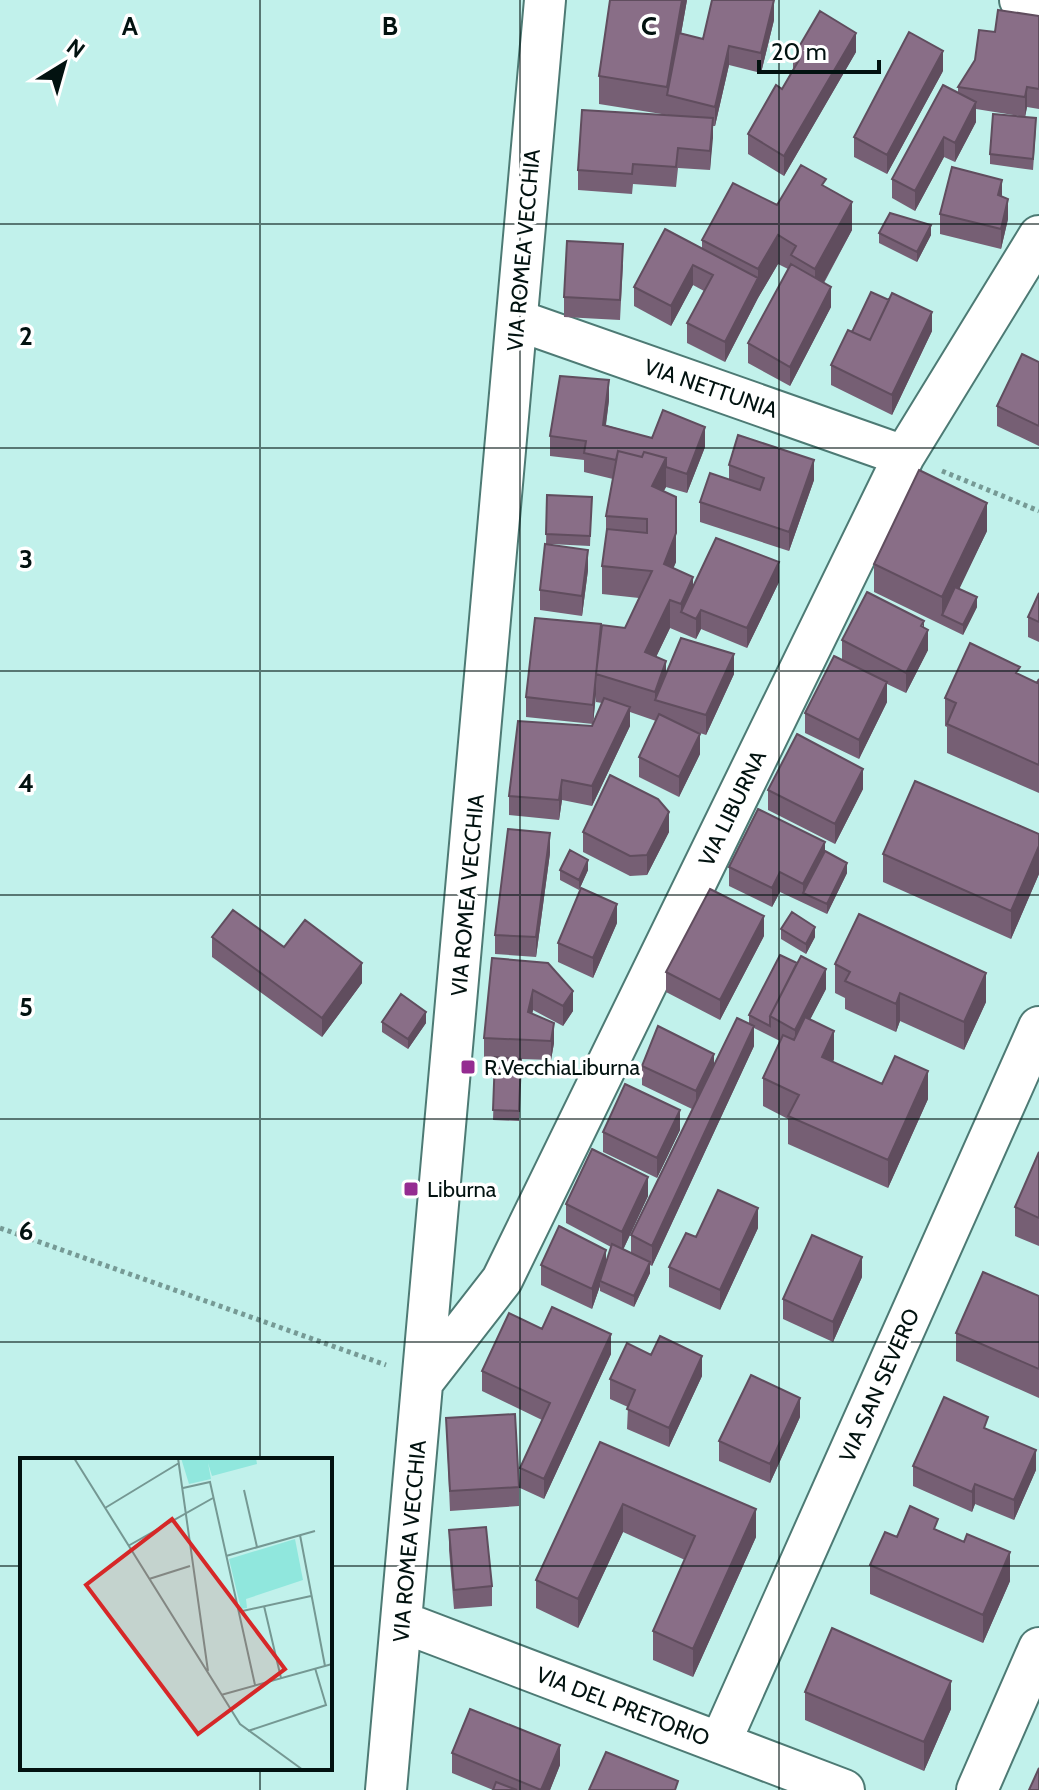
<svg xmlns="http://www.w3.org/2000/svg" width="1039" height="1790" font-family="Cabin,sans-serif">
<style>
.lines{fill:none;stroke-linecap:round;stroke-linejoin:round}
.street-casing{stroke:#4d7a74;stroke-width:44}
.path{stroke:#769a95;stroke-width:5;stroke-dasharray:4 4;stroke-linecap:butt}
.street{stroke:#fff;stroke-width:40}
.wall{fill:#765f74;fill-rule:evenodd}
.shaded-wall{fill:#604d5e}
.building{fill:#896e87;stroke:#604d5e;stroke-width:2}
.grid{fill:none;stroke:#021210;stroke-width:2;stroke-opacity:0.55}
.poi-dot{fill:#942c91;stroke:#fff;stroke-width:3}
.labels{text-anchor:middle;stroke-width:7;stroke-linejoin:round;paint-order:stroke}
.street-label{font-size:22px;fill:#021210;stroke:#fff}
.poi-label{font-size:22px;fill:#021210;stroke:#fff;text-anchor:start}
.inset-road{fill:none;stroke:#759893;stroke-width:2}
.view{fill:#d62828;fill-opacity:0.15;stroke:#d62828;stroke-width:4}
.inset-edge{fill:none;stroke:#021210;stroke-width:4}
.grid-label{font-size:26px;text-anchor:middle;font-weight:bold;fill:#021210;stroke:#fff;stroke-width:7;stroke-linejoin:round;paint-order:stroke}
</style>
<rect width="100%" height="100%" fill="#c1f1eb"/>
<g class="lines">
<defs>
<path id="street" d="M 1020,0 L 1039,2
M 517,320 L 904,456
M 425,1379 L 502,1280 L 904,456 L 1039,236
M 402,1622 L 844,1790
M 720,1743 L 1039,1027
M 386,1790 L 545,0
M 977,1790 L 1039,1648"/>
</defs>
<use href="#street" class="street-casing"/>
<path class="path" d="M 942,471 L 1039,511
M 0,1228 L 386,1365"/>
<use href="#street" class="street"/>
</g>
<path class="wall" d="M 687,0 L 681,34 L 703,39 L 774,20 L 761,73 L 729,65 L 715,126 L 713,126 L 710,170 L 678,168 L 676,187 L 633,184 L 632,194 L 578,190 L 578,170 L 668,115 L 599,104 L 599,76 Z
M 1039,16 L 1039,109 L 1027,107 L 1025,117 L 976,109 L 976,122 L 955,162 L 944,157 L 915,211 L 892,198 L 892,179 L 958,93 L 958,87 L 995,32 Z
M 856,52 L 784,176 L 748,154 L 748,134 L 782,89 L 793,69 L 793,57 Z
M 943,71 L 887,174 L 854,157 L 854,137 Z
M 1036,128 L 1033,170 L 990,164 L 990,154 Z
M 826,188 L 852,230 L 824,283 L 831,307 L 790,386 L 748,363 L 748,343 L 788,269 L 778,264 L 758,298 L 725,362 L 687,343 L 687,323 L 704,291 L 693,285 L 671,326 L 634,306 L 634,287 L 702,249 L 702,240 L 777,205 Z
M 1002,196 L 1008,219 L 1001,249 L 940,234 L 940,214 Z
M 879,233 L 931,235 L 917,262 L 879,243 Z
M 623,264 L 620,320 L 564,317 L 564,297 Z
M 932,331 L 892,415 L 831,385 L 831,365 L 852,332 Z
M 1039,362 L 1039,446 L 997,426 L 997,406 Z
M 609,400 L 606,425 L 652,438 L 705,447 L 687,493 L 666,487 L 663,492 L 676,562 L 673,568 L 693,587 L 779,582 L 747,648 L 701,629 L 696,639 L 670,628 L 656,657 L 666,674 L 734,674 L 706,735 L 700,733 L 700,754 L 679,797 L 639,777 L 639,757 L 656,721 L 630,712 L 630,726 L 592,806 L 562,800 L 559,820 L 509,815 L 509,796 L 593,724 L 526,717 L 526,697 L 601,630 L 625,628 L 639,598 L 602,594 L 602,566 L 606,536 L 606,516 L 613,479 L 584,472 L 584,460 L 550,456 L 550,436 ZM 596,694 L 596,702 L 602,703 L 593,723 Z
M 729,465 L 814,480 L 789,551 L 700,522 L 700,502 L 729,479 Z
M 547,495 L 592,497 L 590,546 L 550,544 L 588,570 L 582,616 L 540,610 L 540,590 L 546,544 Z
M 987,531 L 959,588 L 977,607 L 963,635 L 874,592 L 874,564 Z
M 1039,593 L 1039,642 L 1028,637 L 1028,617 Z
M 924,628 L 928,650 L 906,693 L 887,684 L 887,702 L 859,759 L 805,733 L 805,713 L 842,660 L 842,640 Z
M 1020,675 L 1037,683 L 1039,679 L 1039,793 L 947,753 L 947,727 L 945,726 L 945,698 Z
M 863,789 L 835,844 L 768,810 L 768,790 Z
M 583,832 L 669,832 L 647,875 L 630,876 L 583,852 Z
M 1039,834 L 1039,874 L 1011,939 L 883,882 L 883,854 Z
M 825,851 L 847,873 L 827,914 L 780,892 L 772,907 L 729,886 L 729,867 Z
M 550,853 L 536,957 L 495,954 L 495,935 Z
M 560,870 L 588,870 L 579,890 L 560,880 Z
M 617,923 L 593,978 L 558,962 L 558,943 Z
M 781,929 L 815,937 L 806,954 L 781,939 Z
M 764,936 L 720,1020 L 666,992 L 666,972 Z
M 212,937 L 284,947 L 362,983 L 322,1037 L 212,957 Z
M 548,963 L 573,1011 L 563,1026 L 533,1010 L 532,1014 L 554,1043 L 551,1060 L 521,1059 L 519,1121 L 493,1120 L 495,1058 L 484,1058 L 484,1038 Z
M 835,964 L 986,1002 L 964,1050 L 900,1021 L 896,1032 L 845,1009 L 845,998 L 835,993 Z
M 826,989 L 810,1019 L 834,1059 L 833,1062 L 882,1084 L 928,1099 L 888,1188 L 788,1144 L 788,1119 L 763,1106 L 763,1078 L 780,1041 L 754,1028 L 754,1046 L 652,1266 L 650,1265 L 650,1273 L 634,1307 L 600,1291 L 600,1286 L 592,1309 L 541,1285 L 541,1265 L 606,1263 L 611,1247 L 566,1223 L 566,1204 L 648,1196 L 623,1250 L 631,1254 L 631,1235 L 692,1109 L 642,1085 L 642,1066 L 714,1065 L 749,1024 L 749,1015 Z
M 382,1022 L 426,1023 L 408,1049 L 382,1032 Z
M 680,1130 L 657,1178 L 603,1152 L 603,1132 Z
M 1039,1152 L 1039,1246 L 1015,1236 L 1015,1207 Z
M 758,1228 L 720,1310 L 669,1287 L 669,1267 L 696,1237 Z
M 862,1277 L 833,1342 L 783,1319 L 783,1299 Z
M 1039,1296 L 1039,1398 L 956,1361 L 956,1333 Z
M 542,1329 L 611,1354 L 544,1499 L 520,1488 L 520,1468 L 542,1420 L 482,1391 L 482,1371 Z
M 651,1355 L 702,1376 L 669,1447 L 627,1429 L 628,1407 L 610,1399 L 610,1379 Z
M 800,1417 L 770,1483 L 719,1461 L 719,1441 Z
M 446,1418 L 519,1487 L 519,1506 L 450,1511 Z
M 988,1429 L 1036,1470 L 1014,1520 L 975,1504 L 972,1512 L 913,1486 L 913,1466 Z
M 600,1442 L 756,1537 L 693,1677 L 653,1660 L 653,1631 L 685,1560 L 623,1532 L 578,1628 L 536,1608 L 536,1580 Z
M 449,1530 L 492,1586 L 492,1606 L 454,1609 L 449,1550 Z
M 938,1531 L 964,1542 L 1010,1581 L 983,1643 L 870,1594 L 870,1565 L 897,1537 Z
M 805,1692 L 951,1709 L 924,1771 L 805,1720 Z
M 452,1753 L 560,1765 L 550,1790 L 493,1790 L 452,1773 Z"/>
<path class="shaded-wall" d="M 682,0 L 687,0 L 670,96 L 667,95 L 667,87 Z
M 774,0 L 774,20 L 761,73 L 761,53 Z
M 856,33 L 856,52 L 784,176 L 784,156 Z
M 729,46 L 729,65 L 715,126 L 715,107 Z
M 943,51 L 943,71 L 887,174 L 887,155 Z
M 1027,87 L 1027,107 L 1025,117 L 1025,97 Z
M 976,102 L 976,122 L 955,162 L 955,143 Z
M 713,118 L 713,138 L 710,170 L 710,151 Z
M 944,137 L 944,157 L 915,211 L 915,191 Z
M 1002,180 L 1002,200 L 998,195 Z
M 1008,199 L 1008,219 L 1001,249 L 1001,229 Z
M 852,202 L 852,230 L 815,298 L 815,269 Z
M 931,225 L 931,235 L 917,262 L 917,252 Z
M 778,235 L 778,264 L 758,298 L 725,362 L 725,342 L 758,278 L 758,269 Z
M 693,265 L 693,285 L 671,326 L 671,306 Z
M 831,287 L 831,307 L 790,386 L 790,367 Z
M 932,312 L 932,331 L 892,415 L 892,395 Z
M 609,380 L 609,400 L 603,445 L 603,425 Z
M 705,427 L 705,447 L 687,493 L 687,474 Z
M 666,458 L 666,487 L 652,514 L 652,486 Z
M 814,460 L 814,480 L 789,551 L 789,532 Z
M 987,503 L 987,531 L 946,617 L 942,615 L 942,597 Z
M 676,533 L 676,562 L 664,592 L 664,564 Z
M 588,550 L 588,570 L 582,616 L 582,596 Z
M 779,562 L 779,582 L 747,648 L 747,628 Z
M 693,577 L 693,605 L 681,612 L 681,604 Z
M 977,597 L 977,607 L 963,635 L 963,625 Z
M 670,600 L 670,628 L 645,680 L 645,652 Z
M 701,610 L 701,629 L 696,639 L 696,619 Z
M 924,621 L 924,637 L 928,630 L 928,650 L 906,693 L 906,673 Z
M 734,654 L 734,674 L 706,735 L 706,715 Z
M 666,661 L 666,690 L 655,700 L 655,692 Z
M 596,675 L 596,694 L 593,725 L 593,705 Z
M 887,682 L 887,702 L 859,759 L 859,740 Z
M 630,707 L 630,726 L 592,806 L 592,786 Z
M 700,734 L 700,754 L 679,797 L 679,777 Z
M 863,769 L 863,789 L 835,844 L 835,824 Z
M 562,780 L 562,800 L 559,820 L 559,800 Z
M 669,812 L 669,832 L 647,875 L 647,855 Z
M 550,833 L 550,853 L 536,957 L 536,937 Z
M 825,842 L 825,861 L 803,893 L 803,884 Z
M 1039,846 L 1039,874 L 1011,939 L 1011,911 Z
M 588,860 L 588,870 L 579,890 L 579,880 Z
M 847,863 L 847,873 L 827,914 L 827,904 Z
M 780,872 L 780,892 L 772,907 L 772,888 Z
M 617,904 L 617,923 L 593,978 L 593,958 Z
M 764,916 L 764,936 L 720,1020 L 720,1000 Z
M 815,927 L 815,937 L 806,954 L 806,944 Z
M 362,963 L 362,983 L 322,1037 L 322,1018 Z
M 826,969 L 826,989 L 795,1049 L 795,1030 Z
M 986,973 L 986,1002 L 964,1050 L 964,1022 Z
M 533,990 L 533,1010 L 528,1032 L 528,1012 Z
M 573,991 L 573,1011 L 563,1026 L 563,1006 Z
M 900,993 L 900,1021 L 896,1032 L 896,1004 Z
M 426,1012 L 426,1023 L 408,1049 L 408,1039 Z
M 554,1023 L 554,1043 L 551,1060 L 551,1041 Z
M 754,1026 L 754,1046 L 652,1266 L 652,1246 Z
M 834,1031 L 834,1059 L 822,1085 L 822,1057 Z
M 714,1054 L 714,1073 L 696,1111 L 696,1091 Z
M 928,1071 L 928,1099 L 888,1188 L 888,1160 Z
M 680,1110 L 680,1130 L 657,1178 L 657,1158 Z
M 648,1177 L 648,1196 L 622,1252 L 622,1232 Z
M 758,1208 L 758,1228 L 720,1310 L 720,1290 Z
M 606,1250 L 606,1270 L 600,1281 L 600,1286 L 592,1309 L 592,1289 Z
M 862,1257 L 862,1277 L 833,1342 L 833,1322 Z
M 650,1262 L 650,1273 L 634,1307 L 634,1296 Z
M 611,1334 L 611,1354 L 544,1499 L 544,1479 Z
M 702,1356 L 702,1376 L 669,1447 L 669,1428 Z
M 800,1398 L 800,1417 L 770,1483 L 770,1464 Z
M 1036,1450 L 1036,1470 L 1014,1520 L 1014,1500 Z
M 975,1484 L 975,1504 L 972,1512 L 972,1492 Z
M 623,1504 L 623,1532 L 578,1628 L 578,1599 Z
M 756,1509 L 756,1537 L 693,1677 L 693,1649 Z
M 1010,1552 L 1010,1581 L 983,1643 L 983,1615 Z
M 951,1681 L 951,1709 L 924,1771 L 924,1742 Z
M 560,1745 L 560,1765 L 550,1790 L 541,1790 Z"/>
<path class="building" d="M 610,0 L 682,0 L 667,87 L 599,76 Z
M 712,0 L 774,0 L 761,53 L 729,46 L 715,107 L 667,95 L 679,33 L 703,39 Z
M 998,10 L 1039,16 L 1039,89 L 1027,87 L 1025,97 L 958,87 L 975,60 L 979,30 L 995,32 Z
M 820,11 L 856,33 L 784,156 L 748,134 L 776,85 L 782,89 L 799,60 L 793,57 Z
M 909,32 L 943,51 L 887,155 L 854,137 Z
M 943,85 L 976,102 L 955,143 L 944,137 L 915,191 L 892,179 Z
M 582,110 L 713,118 L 710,151 L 678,148 L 676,167 L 633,164 L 632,174 L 578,170 Z
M 993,114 L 1036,118 L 1033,159 L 990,154 Z
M 801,165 L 826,179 L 822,185 L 852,202 L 815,269 L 791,255 L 796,246 L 778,235 L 758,269 L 702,240 L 733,183 L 777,205 Z
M 952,167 L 1002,180 L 998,195 L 1008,199 L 1001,229 L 940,214 Z
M 890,213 L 931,225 L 917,252 L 879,233 Z
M 665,229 L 758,278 L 725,342 L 687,323 L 713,275 L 693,265 L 671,306 L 634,287 Z
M 567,241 L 623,244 L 620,300 L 564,297 Z
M 791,264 L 831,287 L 790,367 L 748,343 Z
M 871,292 L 889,300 L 870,340 L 852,332 Z
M 892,293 L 932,312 L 892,395 L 831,365 L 848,330 L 870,340 Z
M 1022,354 L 1039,362 L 1039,426 L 997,406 Z
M 560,376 L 609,380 L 603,425 L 652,438 L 663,410 L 705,427 L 687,474 L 666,467 L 666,458 L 644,452 L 642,457 L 618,451 L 616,460 L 584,453 L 586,441 L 550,436 Z
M 738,435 L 814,460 L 789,532 L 700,502 L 710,473 L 760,490 L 764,478 L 729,465 Z
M 618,451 L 642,457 L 644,452 L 666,458 L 652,486 L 676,497 L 676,533 L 664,564 L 693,577 L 681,604 L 670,600 L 645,652 L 666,661 L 655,692 L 596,674 L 602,625 L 625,628 L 652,571 L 602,566 L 607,529 L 647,533 L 647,519 L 606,516 Z
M 919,470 L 987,503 L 942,597 L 874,564 Z
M 547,495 L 592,497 L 590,536 L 546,534 Z
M 716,538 L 779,562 L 747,628 L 701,610 L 696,619 L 681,612 Z
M 545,544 L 588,550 L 582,596 L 540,590 Z
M 955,587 L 977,597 L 963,625 L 942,615 Z
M 867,592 L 924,621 L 921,626 L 928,630 L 906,673 L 842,640 Z
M 1039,593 L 1039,622 L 1028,617 Z
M 535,618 L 601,624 L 593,705 L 526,697 Z
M 681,638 L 734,654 L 706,715 L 655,700 Z
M 970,643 L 1020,667 L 1016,673 L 1037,683 L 1039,679 L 1039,765 L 947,724 L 956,703 L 945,698 Z
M 834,656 L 887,682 L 859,740 L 805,713 Z
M 604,698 L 630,707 L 592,786 L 562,780 L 559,800 L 509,796 L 518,721 L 592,726 Z
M 659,714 L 700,734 L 679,777 L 639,757 Z
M 797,734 L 863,769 L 835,824 L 768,790 Z
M 610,775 L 658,799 L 669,812 L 647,855 L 630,856 L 583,832 Z
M 915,781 L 1039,834 L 1039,846 L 1011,911 L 883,854 Z
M 758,809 L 825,842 L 803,884 L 780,872 L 772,888 L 729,867 Z
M 508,829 L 550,833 L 536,937 L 495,935 Z
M 570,850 L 588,860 L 579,880 L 560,870 Z
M 825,851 L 847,863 L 827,904 L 803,893 Z
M 581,888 L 617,904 L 593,958 L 558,943 Z
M 710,889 L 764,916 L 720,1000 L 666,972 Z
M 233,910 L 284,947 L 305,920 L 362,963 L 322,1018 L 212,937 Z
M 792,912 L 815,927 L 806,944 L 781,929 Z
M 859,914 L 986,973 L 964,1022 L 900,993 L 896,1004 L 845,981 L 850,972 L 835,964 Z
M 780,955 L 797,963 L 770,1016 L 770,1026 L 749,1015 Z
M 801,956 L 826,969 L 795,1030 L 770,1016 Z
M 492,958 L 548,963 L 573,991 L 563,1006 L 533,990 L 528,1012 L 554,1023 L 551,1041 L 484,1038 Z
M 401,994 L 426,1012 L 408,1039 L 382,1022 Z
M 805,1017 L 834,1031 L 822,1057 L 882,1084 L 895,1056 L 928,1071 L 888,1160 L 788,1116 L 799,1095 L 763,1078 L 783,1035 L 794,1040 Z
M 737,1018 L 754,1026 L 652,1246 L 631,1235 Z
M 658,1026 L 714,1054 L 696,1091 L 642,1066 Z
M 495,1057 L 521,1059 L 519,1111 L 493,1110 Z
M 625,1084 L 680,1110 L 657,1158 L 603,1132 Z
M 592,1149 L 648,1177 L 622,1232 L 566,1204 Z
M 1039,1152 L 1039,1218 L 1015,1207 Z
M 718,1190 L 758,1208 L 720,1290 L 669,1267 L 686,1233 L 696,1237 Z
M 559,1226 L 606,1250 L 592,1289 L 541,1265 Z
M 812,1235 L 862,1257 L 833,1322 L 783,1299 Z
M 612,1244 L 650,1262 L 634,1296 L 600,1281 Z
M 983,1272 L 1039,1296 L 1039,1369 L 956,1333 Z
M 552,1307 L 611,1334 L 544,1479 L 520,1468 L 550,1403 L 482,1371 L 509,1313 L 542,1329 Z
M 660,1336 L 702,1356 L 669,1428 L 627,1409 L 635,1390 L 610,1379 L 627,1343 L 651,1355 Z
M 751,1375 L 800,1398 L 770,1464 L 719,1441 Z
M 944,1397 L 988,1417 L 984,1428 L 1036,1450 L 1014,1500 L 975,1484 L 972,1492 L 913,1466 Z
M 515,1414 L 519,1487 L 450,1491 L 446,1418 Z
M 600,1442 L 756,1509 L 693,1649 L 653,1631 L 695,1536 L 623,1504 L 578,1599 L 536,1580 Z
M 910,1506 L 938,1519 L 934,1529 L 964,1542 L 967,1534 L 1010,1552 L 983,1615 L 870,1565 L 885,1532 L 897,1537 Z
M 486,1527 L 492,1586 L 454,1590 L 449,1530 Z
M 832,1628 L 951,1681 L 924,1742 L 805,1692 Z
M 470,1709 L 560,1745 L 541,1790 L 452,1753 Z
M 606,1752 L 678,1781 L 675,1790 L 589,1790 Z
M 1039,1768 L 1039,1790 L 1029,1790 Z
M 496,1782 L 517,1790 L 493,1790 Z"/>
<path class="grid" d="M 260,0 L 260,1460M 520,0 L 520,1790M 779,0 L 779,1790M 0,224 L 1039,224M 0,448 L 1039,448M 0,671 L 1039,671M 0,895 L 1039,895M 0,1119 L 1039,1119M 0,1342 L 1039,1342M 0,1566 L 22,1566M 330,1566 L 1039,1566M 260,1768 L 260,1790"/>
<g class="poi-dot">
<rect x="460" y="1059" width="16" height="16" rx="4"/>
<rect x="403" y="1181" width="16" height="16" rx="4"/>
</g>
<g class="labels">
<g class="street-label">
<text transform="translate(523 250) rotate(-85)" y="8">VIA ROMEA VECCHIA</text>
<text transform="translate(711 388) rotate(19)" y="8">VIA NETTUNIA</text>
<text transform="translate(732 808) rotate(-64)" y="8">VIA LIBURNA</text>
<text transform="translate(467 895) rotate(-85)" y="8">VIA ROMEA VECCHIA</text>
<text transform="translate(879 1385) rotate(-66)" y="8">VIA SAN SEVERO</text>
<text transform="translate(409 1541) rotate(-85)" y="8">VIA ROMEA VECCHIA</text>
<text transform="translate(623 1706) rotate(21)" y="8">VIA DEL PRETORIO</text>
</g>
<g class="poi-label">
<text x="484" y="1075">R.VecchiaLiburna</text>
<text x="427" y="1197">Liburna</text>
</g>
</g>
<g transform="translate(20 1458)">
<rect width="312" height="312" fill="#c1f1eb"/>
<path d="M 161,0 L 236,0 L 237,6 L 192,18 L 188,5 L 191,21 L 169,26 ZM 275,81 L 283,122 L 226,141 L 227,150 L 221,151 L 209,101 Z" fill="#90e7dd"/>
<path class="inset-road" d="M 54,0 L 220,266 L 283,312M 158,0 L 188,213M 163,30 L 190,24 L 235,227M 224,32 L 237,89M 85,50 L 159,5M 280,77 L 305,208M 108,88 L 193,40M 206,98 L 295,73M 129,121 L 170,108M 244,148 L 261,220M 218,154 L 291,138M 201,237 L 312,206M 228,273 L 306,247 L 295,210"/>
<path class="view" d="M 152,61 L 265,211 L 178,276 L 66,127 Z"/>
<rect width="312" height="312" class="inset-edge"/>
</g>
<g class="grid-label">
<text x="130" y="35">A</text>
<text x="390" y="35">B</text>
<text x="649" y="35">C</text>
<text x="26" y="345">2</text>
<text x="26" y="568">3</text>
<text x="26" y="792">4</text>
<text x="26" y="1016">5</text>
<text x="26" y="1240">6</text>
</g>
<g transform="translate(64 64) rotate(37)" stroke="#ffffff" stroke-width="6" paint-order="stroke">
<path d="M0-6L14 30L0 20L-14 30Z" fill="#021210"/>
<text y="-12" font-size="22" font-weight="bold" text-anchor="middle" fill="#021210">N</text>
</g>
<path d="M759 60v12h120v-12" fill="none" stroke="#021210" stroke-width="4"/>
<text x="771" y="60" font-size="24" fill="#021210" stroke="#ffffff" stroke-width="6" paint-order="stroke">20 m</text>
</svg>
